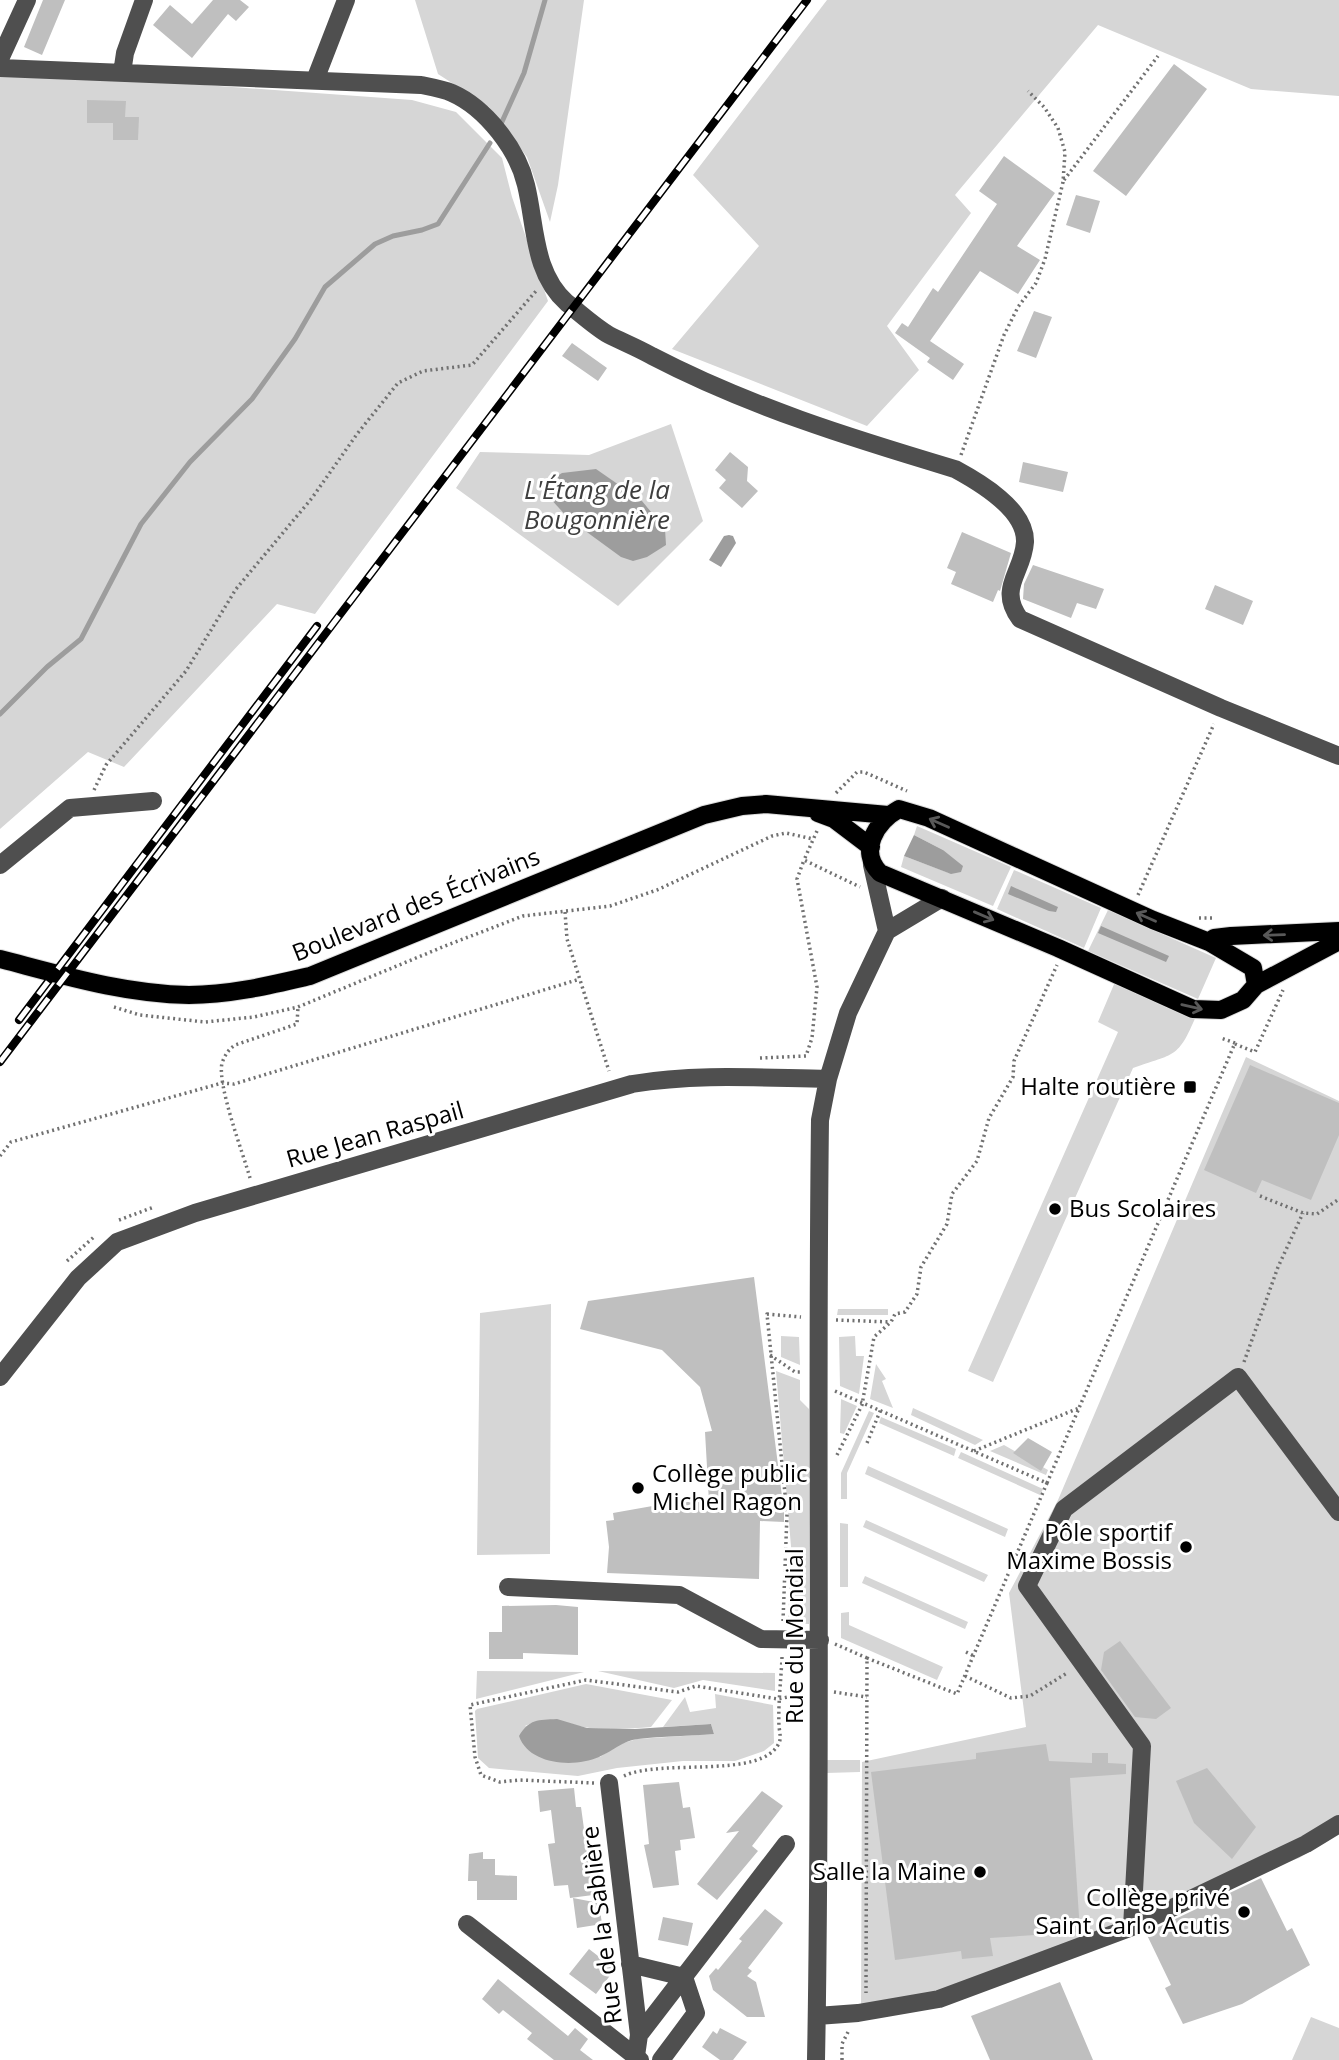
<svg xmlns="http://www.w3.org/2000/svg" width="1339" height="2060" font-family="'Open Sans',sans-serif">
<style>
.green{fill:#d6d6d6}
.water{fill:#9d9d9d}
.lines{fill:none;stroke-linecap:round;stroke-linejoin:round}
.stream{stroke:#9d9d9d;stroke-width:5}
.building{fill:#bfbfbf}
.major-casing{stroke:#dbdbdb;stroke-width:20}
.path{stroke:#717171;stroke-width:3.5;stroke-dasharray:2 3.5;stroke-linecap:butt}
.minor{stroke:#4f4f4f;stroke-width:18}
.major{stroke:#000;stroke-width:18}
.rail-casing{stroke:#000;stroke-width:8}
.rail{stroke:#fff;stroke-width:5;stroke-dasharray:16;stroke-linecap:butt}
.oneway{stroke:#595959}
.poi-dot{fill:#000;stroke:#fff;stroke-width:2.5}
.labels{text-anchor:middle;stroke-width:6;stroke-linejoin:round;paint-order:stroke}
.street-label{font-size:24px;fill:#000;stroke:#fff}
.poi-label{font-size:24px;fill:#000;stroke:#fff;text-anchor:end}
.water-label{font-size:26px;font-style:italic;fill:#3e3e3e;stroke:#fff}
</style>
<rect width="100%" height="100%" fill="#fff"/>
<path class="green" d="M 415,0 L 584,0 L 558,185 L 550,222 L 527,157 L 489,107 L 438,74 Z
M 827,0 L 1339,0 L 1339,96 L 1251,89 L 1098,25 L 955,195 L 971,213 L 887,326 L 919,370 L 867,426 L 672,349 L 759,246 L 693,175 Z
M 0,70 L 412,100 L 456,112 L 502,158 L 512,197 L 548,301 L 315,614 L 277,604 L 124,767 L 88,752 L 0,829 Z
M 671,424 L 703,521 L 618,606 L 456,488 L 480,452 L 589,455 Z
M 917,826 L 1011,867 L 993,906 L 901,867 L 904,856 L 949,873 L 943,850 L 914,835 Z
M 1014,870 L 1101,908 L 1084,948 L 997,909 Z
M 1108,910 L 1216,958 L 1198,999 L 1088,951 Z
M 1115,982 L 1196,1016 C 1178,1059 1175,1053 1133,1068 L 993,1382 L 968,1371 L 1118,1032 L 1098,1022 Z
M 1246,1057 L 1339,1101 L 1339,1834 L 1299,1858 L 953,1988 L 861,2014 L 862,1762 L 1026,1727 L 1009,1593 L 1058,1500 Z
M 551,1304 L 550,1554 L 477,1555 L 480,1313 Z
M 838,1309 L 888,1309 L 888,1315 L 837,1315 Z
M 781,1336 L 799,1337 L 800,1365 L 781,1357 Z
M 855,1336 L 856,1356 L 864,1356 L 859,1394 L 840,1386 L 839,1337 Z
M 876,1364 L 886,1379 L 882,1381 L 893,1408 L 870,1399 Z
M 776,1371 L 800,1380 L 800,1400 L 809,1409 L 809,1624 L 788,1623 L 791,1546 Z
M 841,1399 L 857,1406 L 844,1434 L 840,1433 Z
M 913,1408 L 983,1440 L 975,1445 L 911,1415 Z
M 869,1411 L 874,1413 L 847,1473 L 847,1499 L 841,1499 L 841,1473 Z
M 881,1417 L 956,1449 L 954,1456 L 879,1423 Z
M 1004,1445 L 1048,1470 L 1046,1475 L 990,1451 Z
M 961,1452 L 1043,1489 L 1040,1495 L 958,1458 Z
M 868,1466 L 1008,1529 L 1005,1537 L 865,1474 Z
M 866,1520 L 988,1575 L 984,1582 L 863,1527 Z
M 840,1523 L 848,1524 L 848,1587 L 840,1587 Z
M 865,1576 L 968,1622 L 965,1629 L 862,1583 Z
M 849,1612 L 849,1625 L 943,1667 L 937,1680 L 841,1638 L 841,1613 Z
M 477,1671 L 584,1672 L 476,1699 Z
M 598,1671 L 775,1673 L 775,1691 L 703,1680 L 674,1688 Z
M 586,1684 L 672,1700 L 651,1727 C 631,1729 610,1729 590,1728 C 563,1725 553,1713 525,1726 L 600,1757 L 620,1744 L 637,1739 L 714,1734 L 711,1724 L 663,1727 L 685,1697 L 690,1712 L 716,1708 L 715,1694 L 773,1705 L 774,1743 L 764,1751 L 735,1761 L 683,1761 L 617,1768 L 578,1776 L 489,1768 L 478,1758 L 475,1711 L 477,1709 Z
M 826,1760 L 860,1760 L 860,1772 L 826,1773 Z
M 1311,2017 L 1339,2028 L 1339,2060 L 1292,2060 Z"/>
<path class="water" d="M 596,469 L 642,501 L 665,529 L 666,545 L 647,557 L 633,561 L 621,557 L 569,519 L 548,496 L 549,481 L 562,473 Z
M 729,535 L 733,536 L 736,543 L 721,567 L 709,560 L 724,536 Z
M 914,835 L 943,850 L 963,866 L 961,872 L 951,874 L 904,856 Z
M 1011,886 L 1058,907 L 1056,912 L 1049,911 L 1008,894 Z
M 1101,926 L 1169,956 L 1166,962 L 1098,933 Z
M 557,1719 L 587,1728 L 635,1729 L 711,1724 L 714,1734 C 689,1736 663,1736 638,1739 C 622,1741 613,1751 599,1757 C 574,1768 529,1765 519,1736 C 529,1719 538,1720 557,1719 Z"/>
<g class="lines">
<path class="stream" d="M 501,124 L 524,73 L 545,0
M 0,714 L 47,667 L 81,639 L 141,524 L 190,462 L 252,399 L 295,339 L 325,287 L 375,244 L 393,236 L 422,230 L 438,224 L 490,143"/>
</g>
<path class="building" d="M 43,0 L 65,0 L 42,55 L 24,47 Z
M 213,0 L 240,0 L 249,7 L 236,21 L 228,14 L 192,58 L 153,25 L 170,5 L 192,24 Z
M 1174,64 L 1207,89 L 1126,196 L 1093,171 Z
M 87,100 L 126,101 L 125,117 L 139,117 L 138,140 L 113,140 L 113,123 L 87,123 Z
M 1004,156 L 1055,193 L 1017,246 L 1040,260 L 1018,294 L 980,271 L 930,341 L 964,364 L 953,380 L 927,362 L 930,358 L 895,333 L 902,323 L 908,327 L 933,288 L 938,292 L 997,204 L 979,191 Z
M 1076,195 L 1100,201 L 1090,233 L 1066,225 Z
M 1034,311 L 1052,317 L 1036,358 L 1017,351 Z
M 572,343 L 607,368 L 598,381 L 562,356 Z
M 730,452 L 748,467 L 747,481 L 758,491 L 742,508 L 719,488 L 726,480 L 715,470 Z
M 1023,462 L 1068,472 L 1063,492 L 1019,482 Z
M 962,532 L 1011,553 L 1000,591 L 998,590 L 993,602 L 951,584 L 956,572 L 947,568 Z
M 1033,565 L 1104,589 L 1096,609 L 1077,603 L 1071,618 L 1023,599 L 1024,584 Z
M 1215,585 L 1253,601 L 1243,625 L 1205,609 Z
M 1250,1065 L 1339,1103 L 1339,1135 L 1311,1200 L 1262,1180 L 1256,1193 L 1204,1170 Z
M 754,1277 L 784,1512 L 784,1522 L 760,1521 L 759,1579 L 607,1573 L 609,1547 L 606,1521 L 614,1520 L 613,1513 L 675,1502 L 709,1502 L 705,1432 L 712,1431 L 700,1387 L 662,1350 L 580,1329 L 588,1301 Z
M 1028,1438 L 1052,1452 L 1041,1471 L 1013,1453 Z
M 556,1605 L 578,1607 L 578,1655 L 523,1653 L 523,1659 L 489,1659 L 489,1632 L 502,1632 L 502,1606 Z
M 1120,1641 L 1171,1708 L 1156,1719 L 1135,1717 L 1101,1670 L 1104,1652 Z
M 1046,1744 L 1049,1761 L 1092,1763 L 1092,1753 L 1108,1753 L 1108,1763 L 1126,1764 L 1126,1774 L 1070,1778 L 1080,1932 L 990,1938 L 993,1956 L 962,1959 L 961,1951 L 895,1960 L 871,1772 L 976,1759 L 976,1753 Z
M 1207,1768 L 1256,1827 L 1232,1859 L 1194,1823 L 1176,1781 Z
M 679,1782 L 683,1808 L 690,1807 L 695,1838 L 680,1840 L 681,1850 L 675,1851 L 679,1885 L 653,1888 L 644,1845 L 649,1844 L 643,1785 Z
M 574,1788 L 576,1807 L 581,1807 L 593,1895 L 570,1898 L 568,1885 L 554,1886 L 548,1844 L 555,1843 L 551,1810 L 540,1812 L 538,1791 Z
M 762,1791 L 783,1806 L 752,1846 L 758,1851 L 717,1900 L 697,1884 L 739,1831 L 726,1833 Z
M 483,1852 L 483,1859 L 495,1859 L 495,1875 L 517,1876 L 517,1900 L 477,1900 L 477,1881 L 468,1881 L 469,1854 Z
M 1261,1878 L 1287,1931 L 1292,1928 L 1310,1965 L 1242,2004 L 1183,2024 L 1165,1988 L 1171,1985 L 1146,1933 Z
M 573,1898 L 599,1903 L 602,1924 L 577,1928 Z
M 765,1909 L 783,1923 L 748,1968 L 752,1971 L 747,1976 L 756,1982 L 765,2017 L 747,2017 L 713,1990 L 709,1976 L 716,1968 L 718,1970 L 742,1941 L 739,1939 Z
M 663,1917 L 693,1923 L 688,1946 L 658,1940 Z
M 589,1949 L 615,1969 L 596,1994 L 569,1974 Z
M 498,1979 L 568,2036 L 575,2028 L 588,2039 L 580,2050 L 593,2060 L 554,2060 L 527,2039 L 532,2033 L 503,2010 L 499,2014 L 482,1999 Z
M 1060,1982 L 1093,2060 L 990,2060 L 971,2016 Z
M 720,2028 L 747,2042 L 733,2060 L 720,2060 L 702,2047 L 713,2031 L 717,2034 Z"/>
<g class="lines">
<defs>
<path id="major" d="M 818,813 L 834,819 L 871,847
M 1209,942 L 1214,938 L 1231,936 L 1339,931
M 0,959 C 62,975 124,994 189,995 C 230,995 271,985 310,976 L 704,815 L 742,806 L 766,804 L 888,815
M 1256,985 L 1253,968 L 1209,942 L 1153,920 L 929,818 L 899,809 C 876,822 858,851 880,873 L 1058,948 L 1193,1009 L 1221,1010 L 1243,1000 L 1256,985 L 1339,941"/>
</defs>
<use href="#major" class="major-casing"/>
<path class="path" d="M 1064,180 L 1158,56
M 961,455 L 1004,335 L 1018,307 L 1036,283 L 1045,259 L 1063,182 L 1065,152 L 1058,128 L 1044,107 L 1028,91
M 94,790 L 106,765 L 186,671 L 236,589 L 312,498 L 357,434 L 398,383 L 423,371 L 472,365 L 536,291
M 836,793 L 857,772 L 864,772 L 907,791
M 817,831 L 804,860 L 860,887
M 1138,895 L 1214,724
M 565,912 L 567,939 L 609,1071
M 1199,918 L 1215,918
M 114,1007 L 140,1015 L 205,1022 L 254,1017 L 298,1007 L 445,946 L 523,916 L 610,906 L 657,890 L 772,836 L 786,833 L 813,839
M 1235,1044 L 1255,1052 L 1283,990
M 760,1058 L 806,1056 L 812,1038 L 817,987 L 797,879 L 804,860
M 0,1156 L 11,1142 L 222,1083 L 234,1084 L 580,979
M 250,1178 C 243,1153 217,1085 222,1063 C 225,1055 228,1050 235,1045 L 297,1024 L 298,1007
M 1260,1196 L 1303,1213 L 1317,1214 L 1339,1199
M 119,1220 L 154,1207
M 67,1261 L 95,1236
M 836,1320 L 891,1322
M 770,1355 L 795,1372 L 801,1372
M 1244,1362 L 1278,1267 L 1303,1213
M 835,1391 L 1047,1483 L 957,1694 L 867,1658
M 867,1443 L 881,1409
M 974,1451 L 1079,1408
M 837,1455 L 862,1405 L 874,1337 L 891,1322 L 895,1314 L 905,1312 L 917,1294 L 921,1267 L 947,1224 L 952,1194 L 977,1161 L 989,1118 L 1013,1077 L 1014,1061 L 1057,965
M 1047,1483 L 1235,1043 L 1221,1038
M 783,1621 L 787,1514 L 767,1314 L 801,1317
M 835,1644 L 867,1658 L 866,1993
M 966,1652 L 974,1656
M 965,1676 L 1011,1698 L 1030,1696 L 1067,1673
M 834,1692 L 867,1697
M 624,1776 C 661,1758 762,1780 779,1743 C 781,1739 780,1733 779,1727 C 778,1703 781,1681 782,1657
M 594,1783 L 519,1780 L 500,1782 L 481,1775 L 475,1757 L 470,1705 L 586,1680 L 678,1692 L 696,1686 L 778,1699 L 803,1694
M 842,2060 L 842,2044 L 848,2032"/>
<path class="minor" d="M 0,59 L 27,0
M 0,68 L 421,85 C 431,87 443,89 452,93 C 486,108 518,150 526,185 C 536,226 533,273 567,303 C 580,313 595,327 609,335 C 623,342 638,348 652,356 C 748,406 851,438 955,469 C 979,482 1026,509 1025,542 C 1023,573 997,588 1020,619 L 1221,708 L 1339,756
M 122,73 L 125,53 L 144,0
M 315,80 L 346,0
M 0,865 L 70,808 L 153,801
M 872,865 L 887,931
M 0,1377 L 78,1278 L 117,1242 L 195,1213 L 632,1084 C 697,1073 762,1078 828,1079
M 508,1587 L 679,1595 L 761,1639 L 820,1640
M 609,1783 L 639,2035 L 636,2056
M 467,1924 L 640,2060
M 1132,1927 L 1142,1746 L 1027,1586 L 1064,1509 L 1238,1377 L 1339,1512
M 630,1964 L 684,1977 L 696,2013 L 661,2060
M 817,2016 L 858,2013 L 939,1999 L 1132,1927 L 1306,1844 L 1339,1824
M 639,2035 L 786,1844
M 816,2060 C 822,1747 816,1433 820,1120 L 828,1079 L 848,1013 L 887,931 L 942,898"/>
<use href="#major" class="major"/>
<defs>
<path id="rail" d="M 19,1020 L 317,626
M 0,1062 L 807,0"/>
</defs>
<use href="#rail" class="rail-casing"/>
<use href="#rail" class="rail"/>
</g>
<defs><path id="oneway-shaft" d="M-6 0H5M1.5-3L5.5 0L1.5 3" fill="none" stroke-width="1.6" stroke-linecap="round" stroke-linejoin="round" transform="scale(1.75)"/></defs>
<g class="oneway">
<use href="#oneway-shaft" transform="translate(939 823) rotate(-156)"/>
<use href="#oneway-shaft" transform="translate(984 916) rotate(23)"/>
<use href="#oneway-shaft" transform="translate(1146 917) rotate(-156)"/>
<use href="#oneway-shaft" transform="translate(1274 935) rotate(178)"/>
<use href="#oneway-shaft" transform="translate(1192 1007) rotate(13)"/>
</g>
<g class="poi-dot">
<rect x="1183" y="1080" width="14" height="14" rx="3.5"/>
<circle cx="1055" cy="1209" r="7"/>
<circle cx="638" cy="1488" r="7"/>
<circle cx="1186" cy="1547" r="7"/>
<circle cx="980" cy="1872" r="7"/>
<circle cx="1244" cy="1912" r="7"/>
</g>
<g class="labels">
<g class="street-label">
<text transform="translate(416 905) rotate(-22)" y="8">Boulevard des Écrivains</text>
<text transform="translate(375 1135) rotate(-16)" y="8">Rue Jean Raspail</text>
<text transform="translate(795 1636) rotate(-90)" y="8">Rue du Mondial</text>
<text transform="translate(602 1925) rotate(-97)" y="8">Rue de la Sablière</text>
</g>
<g class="poi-label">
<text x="1176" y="1095">Halte routière</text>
<text x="1069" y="1217" text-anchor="start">Bus Scolaires</text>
<text x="652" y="1482" text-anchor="start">Collège public<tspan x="652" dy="28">Michel Ragon</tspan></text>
<text x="1172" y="1541">Pôle sportif<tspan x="1172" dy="28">Maxime Bossis</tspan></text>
<text x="966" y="1880">Salle la Maine</text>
<text x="1230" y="1906">Collège privé<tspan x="1230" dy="28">Saint Carlo Acutis</tspan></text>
</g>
<g class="water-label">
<text x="597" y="499">L'Étang de la<tspan x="597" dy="30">Bougonnière</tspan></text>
</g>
</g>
</svg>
